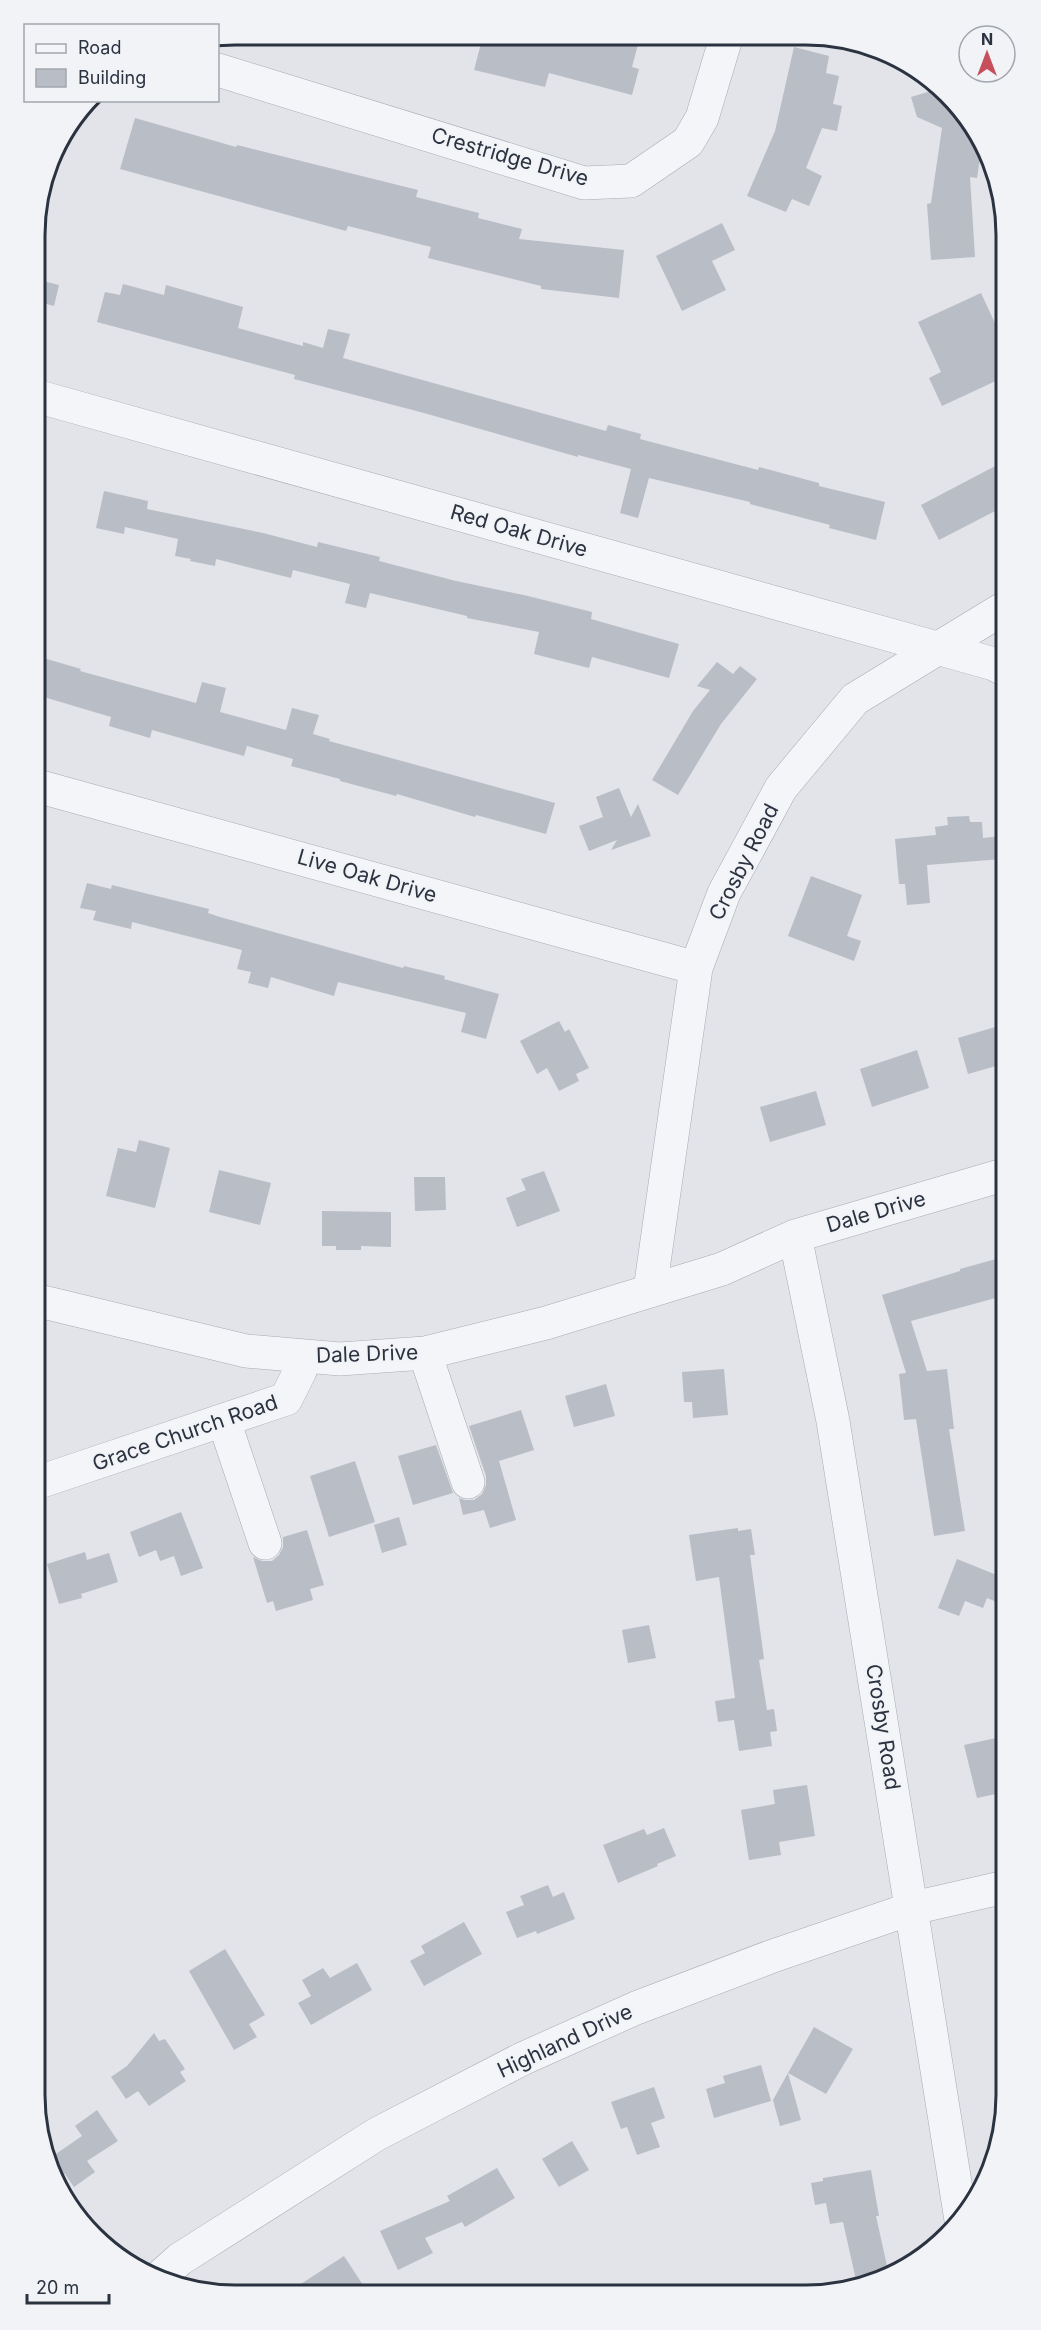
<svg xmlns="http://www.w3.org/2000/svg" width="1041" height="2330" font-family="Inter,sans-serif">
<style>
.building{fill:#b9bdc6}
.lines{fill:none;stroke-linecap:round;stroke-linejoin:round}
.minor-casing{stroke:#a7abb3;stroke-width:34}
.minor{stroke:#f4f5f8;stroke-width:33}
.labels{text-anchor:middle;stroke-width:4.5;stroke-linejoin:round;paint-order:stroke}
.street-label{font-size:21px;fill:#2b3240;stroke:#f1f3f7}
.rim{fill:none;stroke:#2b3240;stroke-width:3}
</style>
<rect width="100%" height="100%" fill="#e2e4e9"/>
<path class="building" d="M 483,36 L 557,37 L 594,45 L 596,37 L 640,37 L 632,67 L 639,69 L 632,95 L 549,73 L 545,87 L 474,70 Z
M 794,47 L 829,56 L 826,73 L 839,76 L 833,104 L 842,106 L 837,131 L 822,128 L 806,168 L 822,176 L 809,206 L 792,199 L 786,212 L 747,196 L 775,131 Z
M 941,88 L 946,102 L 955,104 L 973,124 L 982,145 L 977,178 L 970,177 L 975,257 L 931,260 L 927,204 L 931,203 L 942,128 L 917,117 L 911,97 Z
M 135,118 L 236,147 L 237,145 L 418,190 L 416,197 L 479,213 L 478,218 L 522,229 L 519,239 L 624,250 L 619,298 L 541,289 L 541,286 L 428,258 L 431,247 L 348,226 L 346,231 L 120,169 Z
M 722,223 L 735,250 L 712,261 L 726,290 L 682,311 L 656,256 Z
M 35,279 L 59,285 L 54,306 L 35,301 Z
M 123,284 L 164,295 L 166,285 L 243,307 L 238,328 L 303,346 L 303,342 L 323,348 L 328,329 L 350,334 L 343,358 L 606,431 L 608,425 L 641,434 L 640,439 L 758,470 L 759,467 L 819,483 L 819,486 L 885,502 L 876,540 L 829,528 L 830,525 L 750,504 L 750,502 L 649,478 L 638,518 L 620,513 L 631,469 L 578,455 L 578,457 L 424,413 L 294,379 L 295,375 L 97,322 L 105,292 L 120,295 Z
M 981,293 L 1000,334 L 1000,379 L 942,406 L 929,378 L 941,372 L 918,322 Z
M 1001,463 L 1001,508 L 939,540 L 921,505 Z
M 104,491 L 148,501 L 147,509 L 263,533 L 317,547 L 318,542 L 380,557 L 379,561 L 456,581 L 528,596 L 592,612 L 591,619 L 679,644 L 669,678 L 592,657 L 589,668 L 534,654 L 539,632 L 467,618 L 467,616 L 370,593 L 366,608 L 345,603 L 350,584 L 293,570 L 291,578 L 216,559 L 215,566 L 190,561 L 191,559 L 175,556 L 178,539 L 125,527 L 124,534 L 96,528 Z
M 40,657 L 81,669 L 80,671 L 196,703 L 202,682 L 226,688 L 220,712 L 286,730 L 292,708 L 319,715 L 313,734 L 330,739 L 329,741 L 555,803 L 546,834 L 476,815 L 475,817 L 397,794 L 396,796 L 340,781 L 340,779 L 291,766 L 293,759 L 247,746 L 244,756 L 152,730 L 150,738 L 109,726 L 111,717 L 37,695 L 36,669 Z
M 717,662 L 733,674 L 740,666 L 757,679 L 721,724 L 678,795 L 652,780 L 693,711 L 710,690 L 697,686 Z
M 619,788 L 631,817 L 638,804 L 651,836 L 611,850 L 617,840 L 589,851 L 579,826 L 603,817 L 596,797 Z
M 969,816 L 970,822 L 982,822 L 983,838 L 1002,836 L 1002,859 L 927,865 L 930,903 L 907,905 L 905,884 L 899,884 L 895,839 L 936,835 L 935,827 L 948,825 L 947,817 Z
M 811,876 L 862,895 L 847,936 L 861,941 L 854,961 L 788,936 Z
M 87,883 L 111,889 L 112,885 L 209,909 L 208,913 L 220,917 L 403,968 L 404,966 L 445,976 L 444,979 L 499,994 L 486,1039 L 461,1032 L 466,1013 L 338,982 L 334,996 L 271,977 L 268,988 L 248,983 L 251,972 L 237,969 L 242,950 L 132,922 L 131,929 L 93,920 L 96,911 L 80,908 Z
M 559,1021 L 565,1032 L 569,1029 L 589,1068 L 576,1074 L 579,1081 L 559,1091 L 547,1068 L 537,1074 L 520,1041 Z
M 1002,1025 L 1003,1064 L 968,1074 L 958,1038 Z
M 917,1050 L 929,1088 L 872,1107 L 860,1069 Z
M 816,1091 L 826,1125 L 770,1142 L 760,1107 Z
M 139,1140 L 170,1148 L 155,1208 L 106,1196 L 118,1148 L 136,1152 Z
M 219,1170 L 271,1183 L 260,1225 L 209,1212 Z
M 544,1171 L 560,1211 L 517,1227 L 506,1198 L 526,1190 L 521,1179 Z
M 414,1177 L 445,1177 L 446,1210 L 415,1211 Z
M 322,1211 L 391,1212 L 391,1247 L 361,1246 L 361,1250 L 336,1250 L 336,1246 L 322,1246 Z
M 1003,1257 L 1003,1296 L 911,1321 L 927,1371 L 947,1369 L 954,1429 L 949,1429 L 965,1531 L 934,1536 L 916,1419 L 904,1420 L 899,1374 L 906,1373 L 882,1295 L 960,1271 L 960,1269 Z
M 724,1369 L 728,1415 L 693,1418 L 692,1402 L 684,1402 L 682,1372 Z
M 606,1384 L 615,1416 L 574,1427 L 565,1396 Z
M 521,1410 L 534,1450 L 499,1461 L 516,1520 L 490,1528 L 484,1510 L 463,1515 L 459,1498 L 465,1500 L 474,1500 L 482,1494 L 486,1485 L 486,1476 L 469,1426 Z
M 436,1445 L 453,1493 L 413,1505 L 398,1456 Z
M 355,1461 L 375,1522 L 329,1537 L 310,1476 Z
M 181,1512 L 203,1568 L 181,1576 L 174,1556 L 160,1561 L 156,1550 L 139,1557 L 130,1532 Z
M 399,1517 L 407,1545 L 382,1553 L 374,1525 Z
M 738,1528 L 738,1531 L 751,1529 L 755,1555 L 750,1555 L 764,1659 L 759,1660 L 767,1710 L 774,1709 L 777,1731 L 770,1732 L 772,1746 L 739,1751 L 734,1720 L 718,1722 L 715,1701 L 735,1698 L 719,1577 L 696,1581 L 689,1535 Z
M 307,1530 L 324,1585 L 310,1589 L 313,1600 L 276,1611 L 273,1601 L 267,1603 L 253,1557 L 262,1561 L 272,1561 L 279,1555 L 283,1547 L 283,1537 Z
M 85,1552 L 87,1560 L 109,1553 L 118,1582 L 81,1594 L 82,1598 L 59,1604 L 47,1564 Z
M 957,1559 L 1004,1578 L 1004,1605 L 987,1598 L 983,1608 L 965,1601 L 959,1616 L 938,1608 Z
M 649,1625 L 656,1658 L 628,1663 L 622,1630 Z
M 1005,1736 L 1005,1792 L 977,1798 L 964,1745 Z
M 807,1785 L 815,1836 L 779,1842 L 781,1855 L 749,1860 L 741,1810 L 775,1804 L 773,1790 Z
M 664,1828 L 676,1856 L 657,1864 L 658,1866 L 618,1883 L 603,1845 L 644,1829 L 647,1835 Z
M 548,1885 L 553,1897 L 564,1892 L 575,1919 L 537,1934 L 536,1931 L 517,1938 L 506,1912 L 524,1905 L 520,1896 Z
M 464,1922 L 482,1954 L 424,1986 L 410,1961 L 425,1953 L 421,1946 Z
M 225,1949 L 265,2015 L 249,2024 L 257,2037 L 234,2050 L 189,1971 Z
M 357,1963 L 372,1990 L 311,2025 L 298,2003 L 311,1996 L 302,1980 L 323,1968 L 330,1978 Z
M 814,2027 L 853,2049 L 826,2094 L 788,2073 Z
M 154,2033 L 159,2041 L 165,2039 L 185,2069 L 180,2072 L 186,2081 L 149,2106 L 138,2091 L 126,2099 L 111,2077 L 127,2066 Z
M 761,2065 L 771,2101 L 714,2118 L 706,2089 L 725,2083 L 723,2076 Z
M 788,2073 L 801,2120 L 780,2126 L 773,2100 Z
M 654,2087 L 665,2118 L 651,2123 L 660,2147 L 637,2155 L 627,2127 L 621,2129 L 611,2102 Z
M 97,2110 L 118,2141 L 87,2161 L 95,2172 L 74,2187 L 65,2174 L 55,2180 L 47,2160 L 82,2136 L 75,2126 Z
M 572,2141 L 589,2170 L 559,2187 L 542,2159 Z
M 497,2168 L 515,2198 L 465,2227 L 462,2222 L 425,2238 L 433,2253 L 398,2270 L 380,2231 L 450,2201 L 447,2196 Z
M 871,2170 L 879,2216 L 876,2216 L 889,2275 L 858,2289 L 843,2222 L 830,2224 L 826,2203 L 815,2205 L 811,2183 L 823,2181 L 823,2178 Z
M 344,2256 L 367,2291 L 290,2291 Z"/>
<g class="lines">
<defs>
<path id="minor" d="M 218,70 L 584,183 L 631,181 L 688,142 L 702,118 L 726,38
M 36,396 L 994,664 L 1001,668
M 37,786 L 696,968
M 795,1236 L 833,1421 L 961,2220
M 650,1290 L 696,968 L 724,893 L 781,788 L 855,699 L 1001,610
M 39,1301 L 246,1351 L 340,1359 L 425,1353 L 546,1323 L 722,1269 L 795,1236 L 1003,1175
M 425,1353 L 468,1482
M 224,1421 L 265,1543
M 39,1482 L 286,1399 L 300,1371 L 305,1356
M 162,2275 L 180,2259 L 377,2134 L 522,2059 L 636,2008 L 770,1957 L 913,1908 L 1005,1887"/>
</defs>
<use href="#minor" class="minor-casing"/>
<use href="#minor" class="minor"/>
</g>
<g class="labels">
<g class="street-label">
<text transform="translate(510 157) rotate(16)" y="7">Crestridge Drive</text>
<text transform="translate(519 531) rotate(16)" y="7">Red Oak Drive</text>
<text transform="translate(744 862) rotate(-63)" y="7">Crosby Road</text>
<text transform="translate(367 876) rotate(16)" y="7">Live Oak Drive</text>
<text transform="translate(876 1212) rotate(-16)" y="7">Dale Drive</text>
<text transform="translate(367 1354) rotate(-2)" y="7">Dale Drive</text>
<text transform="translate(185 1433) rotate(-19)" y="7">Grace Church Road</text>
<text transform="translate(883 1727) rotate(81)" y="7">Crosby Road</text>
<text transform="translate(565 2041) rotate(-25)" y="7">Highland Drive</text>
</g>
</g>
<path d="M0 0H1041V2330H0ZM235 45H806A190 190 0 0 1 996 235V2095A190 190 0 0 1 806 2285H235A190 190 0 0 1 45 2095V235A190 190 0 0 1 235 45Z" fill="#f1f3f7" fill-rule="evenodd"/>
<path class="rim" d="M235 45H806A190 190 0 0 1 996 235V2095A190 190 0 0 1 806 2285H235A190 190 0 0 1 45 2095V235A190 190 0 0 1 235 45Z"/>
<rect x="24" y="24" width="195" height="78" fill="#f1f3f7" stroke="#a2a6ae" stroke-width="1.5"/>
<rect x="36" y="44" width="30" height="9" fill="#f4f5f8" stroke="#a2a6ae" stroke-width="1.5"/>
<text x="78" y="54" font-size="18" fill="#2b3240">Road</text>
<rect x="36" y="69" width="30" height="18" fill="#b9bdc6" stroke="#a2a6ae" stroke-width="1.5"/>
<text x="78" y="84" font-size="18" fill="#2b3240">Building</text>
<g transform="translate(987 54)"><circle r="28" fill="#f1f3f7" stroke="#a2a6ae" stroke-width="1.5"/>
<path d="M0-4.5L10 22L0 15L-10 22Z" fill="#c74e5b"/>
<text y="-9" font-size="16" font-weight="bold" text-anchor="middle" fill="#2b3240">N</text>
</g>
<path d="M27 2294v9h82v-9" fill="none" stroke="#2b3240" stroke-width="3"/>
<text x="36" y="2294" font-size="18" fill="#2b3240" stroke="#f1f3f7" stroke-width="4.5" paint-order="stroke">20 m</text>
</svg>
